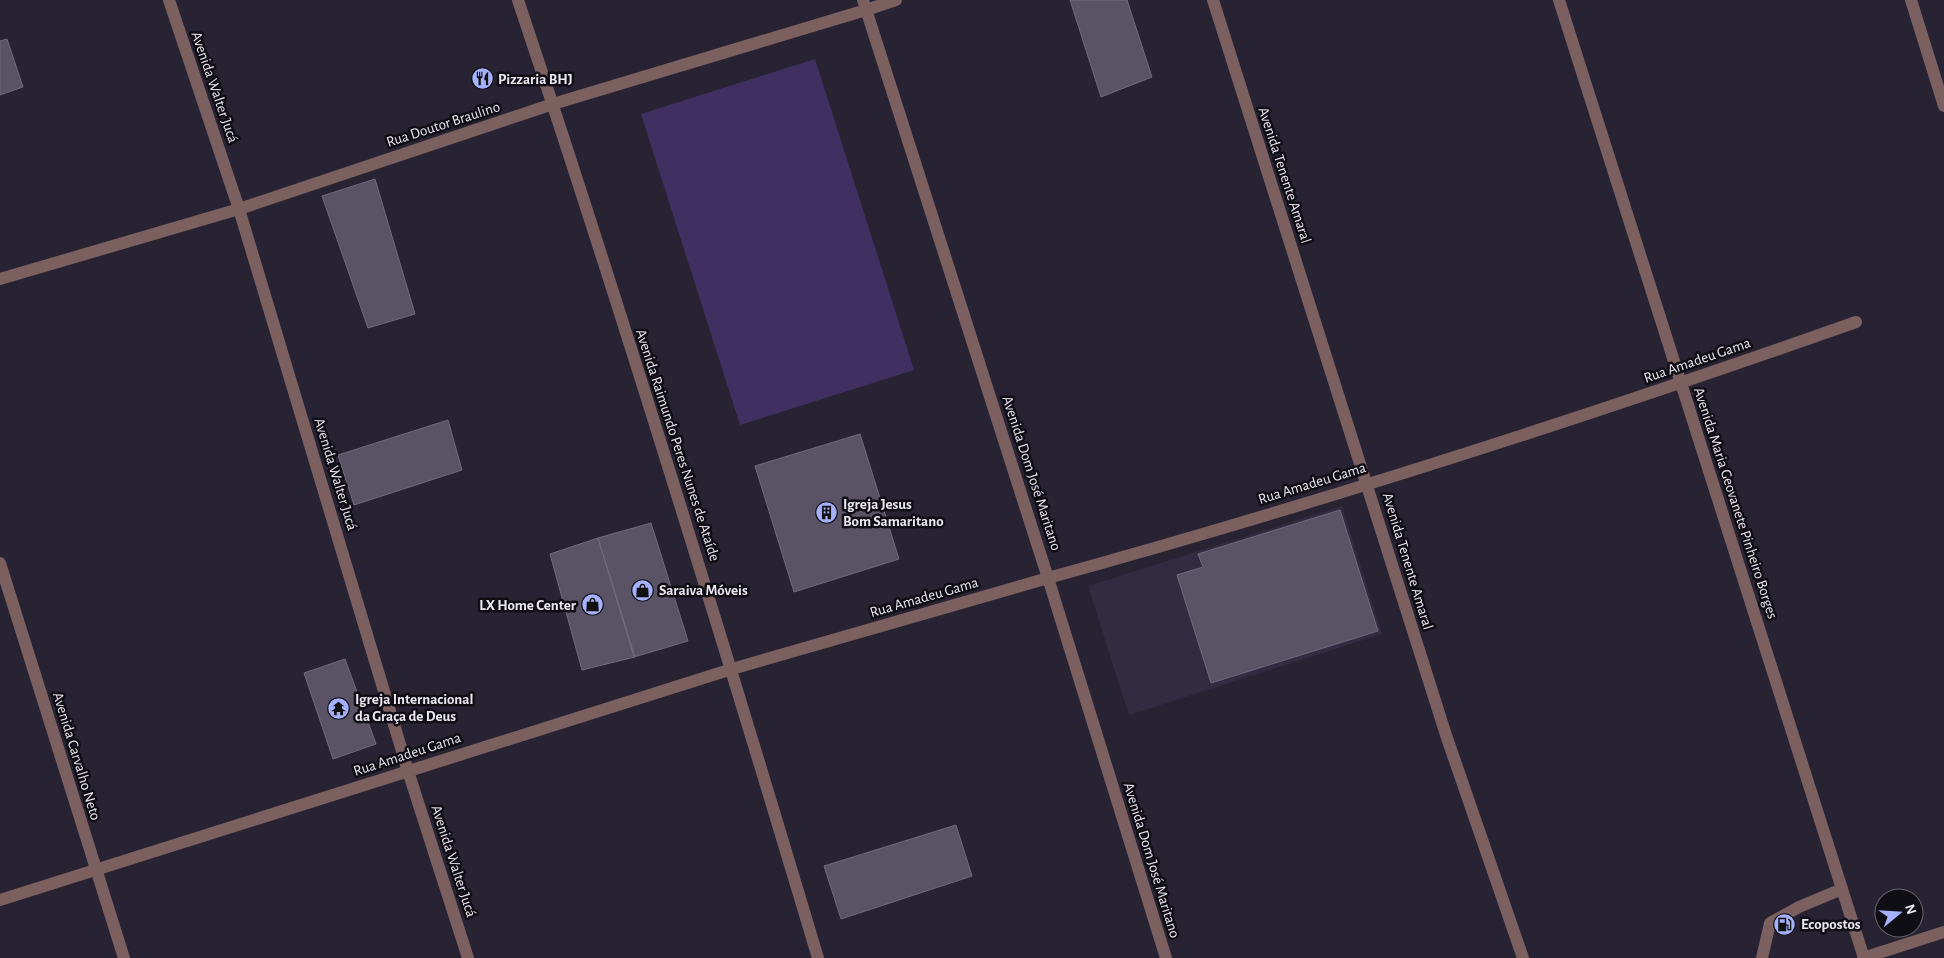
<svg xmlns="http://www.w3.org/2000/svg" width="1944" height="958" font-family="'Alegreya Sans',sans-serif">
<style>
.built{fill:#322c42}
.green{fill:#402f61}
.building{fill:#595365;stroke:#706a7d}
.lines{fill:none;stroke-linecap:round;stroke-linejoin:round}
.service{stroke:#7c5f5f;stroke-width:12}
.minor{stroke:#7c5f5f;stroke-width:12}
.tertiary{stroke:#7c5f5f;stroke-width:12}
.labels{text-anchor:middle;stroke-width:5;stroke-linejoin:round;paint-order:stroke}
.poi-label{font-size:15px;font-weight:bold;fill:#eae7f2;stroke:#100e15;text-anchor:start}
.street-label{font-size:15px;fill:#eae7f2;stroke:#100e15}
</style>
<rect width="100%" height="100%" fill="#282333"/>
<path class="built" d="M 1342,506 L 1382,634 L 1129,715 L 1088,586 Z"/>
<path class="green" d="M 815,59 L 914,370 L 740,425 L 641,114 Z"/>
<path class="building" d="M 1070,0 L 1127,0 L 1152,77 L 1101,97 Z
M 7,39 L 23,87 L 0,95 L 0,41 Z
M 375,179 L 415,314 L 368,328 L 322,196 Z
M 448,420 L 462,470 L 354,505 L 338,455 Z
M 860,434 L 899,559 L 794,592 L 755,466 Z
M 1340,510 L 1378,631 L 1211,683 L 1177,575 L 1203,567 L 1198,554 Z
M 651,523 L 688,641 L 634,657 L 598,538 Z
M 598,538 L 635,657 L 582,670 L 550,554 Z
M 345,659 L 376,744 L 333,759 L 304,673 Z
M 956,825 L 972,876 L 841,919 L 824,866 Z"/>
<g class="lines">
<path class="service" d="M 1762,958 L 1770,923 L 1799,907 L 1842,889"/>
<path class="minor" d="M 169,0 L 239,209 L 408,771 L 468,958
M 518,0 C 624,317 722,637 818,958
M 1213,0 L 1446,735 L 1523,958
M 1559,0 L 1864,958
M 1911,0 L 1944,106
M 866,10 L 896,0
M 0,563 L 124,958
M 1048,578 C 1320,503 1590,416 1856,322"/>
<path class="tertiary" d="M 863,0 L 1048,578 L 1166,958
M 0,279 L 239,209 L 553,104 L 866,10
M 0,900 L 732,669 L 1048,578
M 1863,958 L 1944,932"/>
</g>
<defs>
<symbol id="restaurant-disc" viewBox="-11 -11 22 22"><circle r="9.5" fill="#a5b1fc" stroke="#100e15"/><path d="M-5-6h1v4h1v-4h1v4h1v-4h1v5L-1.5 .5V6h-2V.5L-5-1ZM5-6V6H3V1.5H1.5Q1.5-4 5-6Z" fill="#111"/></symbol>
<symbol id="building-disc" viewBox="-11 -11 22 22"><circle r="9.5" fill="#a5b1fc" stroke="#100e15"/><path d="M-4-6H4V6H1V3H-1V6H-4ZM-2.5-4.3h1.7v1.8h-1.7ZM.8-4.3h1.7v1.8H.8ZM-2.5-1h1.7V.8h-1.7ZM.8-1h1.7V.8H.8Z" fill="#111"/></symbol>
<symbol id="shop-disc" viewBox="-11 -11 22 22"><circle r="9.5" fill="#a5b1fc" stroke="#100e15"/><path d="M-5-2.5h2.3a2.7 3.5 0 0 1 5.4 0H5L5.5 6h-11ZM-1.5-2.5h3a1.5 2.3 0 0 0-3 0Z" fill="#111"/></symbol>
<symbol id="temple-disc" viewBox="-11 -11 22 22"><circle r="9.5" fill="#a5b1fc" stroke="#100e15"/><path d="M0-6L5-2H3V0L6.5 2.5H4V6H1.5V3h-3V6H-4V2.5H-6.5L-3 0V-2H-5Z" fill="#111"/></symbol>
<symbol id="fuel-disc" viewBox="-11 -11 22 22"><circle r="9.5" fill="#a5b1fc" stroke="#100e15"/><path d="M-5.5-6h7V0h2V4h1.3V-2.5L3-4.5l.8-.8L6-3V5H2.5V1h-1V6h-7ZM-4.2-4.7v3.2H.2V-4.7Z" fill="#111"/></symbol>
</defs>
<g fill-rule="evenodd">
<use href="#restaurant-disc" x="470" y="66" width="25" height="25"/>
<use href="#building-disc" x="814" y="500" width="25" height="25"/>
<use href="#shop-disc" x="630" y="578" width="25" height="25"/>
<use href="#shop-disc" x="580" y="592" width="25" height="25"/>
<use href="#temple-disc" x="326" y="696" width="25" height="25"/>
<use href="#fuel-disc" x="1772" y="912" width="25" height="25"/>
</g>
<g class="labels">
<g class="poi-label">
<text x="498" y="84">Pizzaria BHJ</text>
<text x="843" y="509">Igreja Jesus<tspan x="843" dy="17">Bom Samaritano</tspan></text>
<text x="659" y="595">Saraiva Móveis</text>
<text x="576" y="610" text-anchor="end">LX Home Center</text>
<text x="355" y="704">Igreja Internacional<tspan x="355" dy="17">da Graça de Deus</tspan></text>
<text x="1801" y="929">Ecopostos</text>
</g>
<g class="street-label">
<text transform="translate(215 87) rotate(71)" y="5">Avenida Walter Jucá</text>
<text transform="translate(443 124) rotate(-18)" y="5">Rua Doutor Braulino</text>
<text transform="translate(1285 175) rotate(72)" y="5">Avenida Tenente Amaral</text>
<text transform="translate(1697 360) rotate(-19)" y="5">Rua Amadeu Gama</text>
<text transform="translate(678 445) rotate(72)" y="5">Avenida Raimundo Peres Nunes de Ataíde</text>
<text transform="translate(1032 473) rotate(72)" y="5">Avenida Dom José Maritano</text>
<text transform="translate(336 474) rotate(73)" y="5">Avenida Walter Jucá</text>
<text transform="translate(1312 483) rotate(-17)" y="5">Rua Amadeu Gama</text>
<text transform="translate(1736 503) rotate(72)" y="5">Avenida Maria Geovanete Pinheiro Borges</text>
<text transform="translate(1408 561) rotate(73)" y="5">Avenida Tenente Amaral</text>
<text transform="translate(924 597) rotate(-16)" y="5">Rua Amadeu Gama</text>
<text transform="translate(407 754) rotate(-18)" y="5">Rua Amadeu Gama</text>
<text transform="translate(77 756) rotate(73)" y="5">Avenida Carvalho Neto</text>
<text transform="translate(1152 860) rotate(73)" y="5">Avenida Dom José Maritano</text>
<text transform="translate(454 861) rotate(72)" y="5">Avenida Walter Jucá</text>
</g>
</g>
<g transform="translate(1899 913) rotate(72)"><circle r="24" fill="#100e15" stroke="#67656d"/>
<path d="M0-4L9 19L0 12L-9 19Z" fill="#a5b1fc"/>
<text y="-8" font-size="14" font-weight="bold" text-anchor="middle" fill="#eae7f2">N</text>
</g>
</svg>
